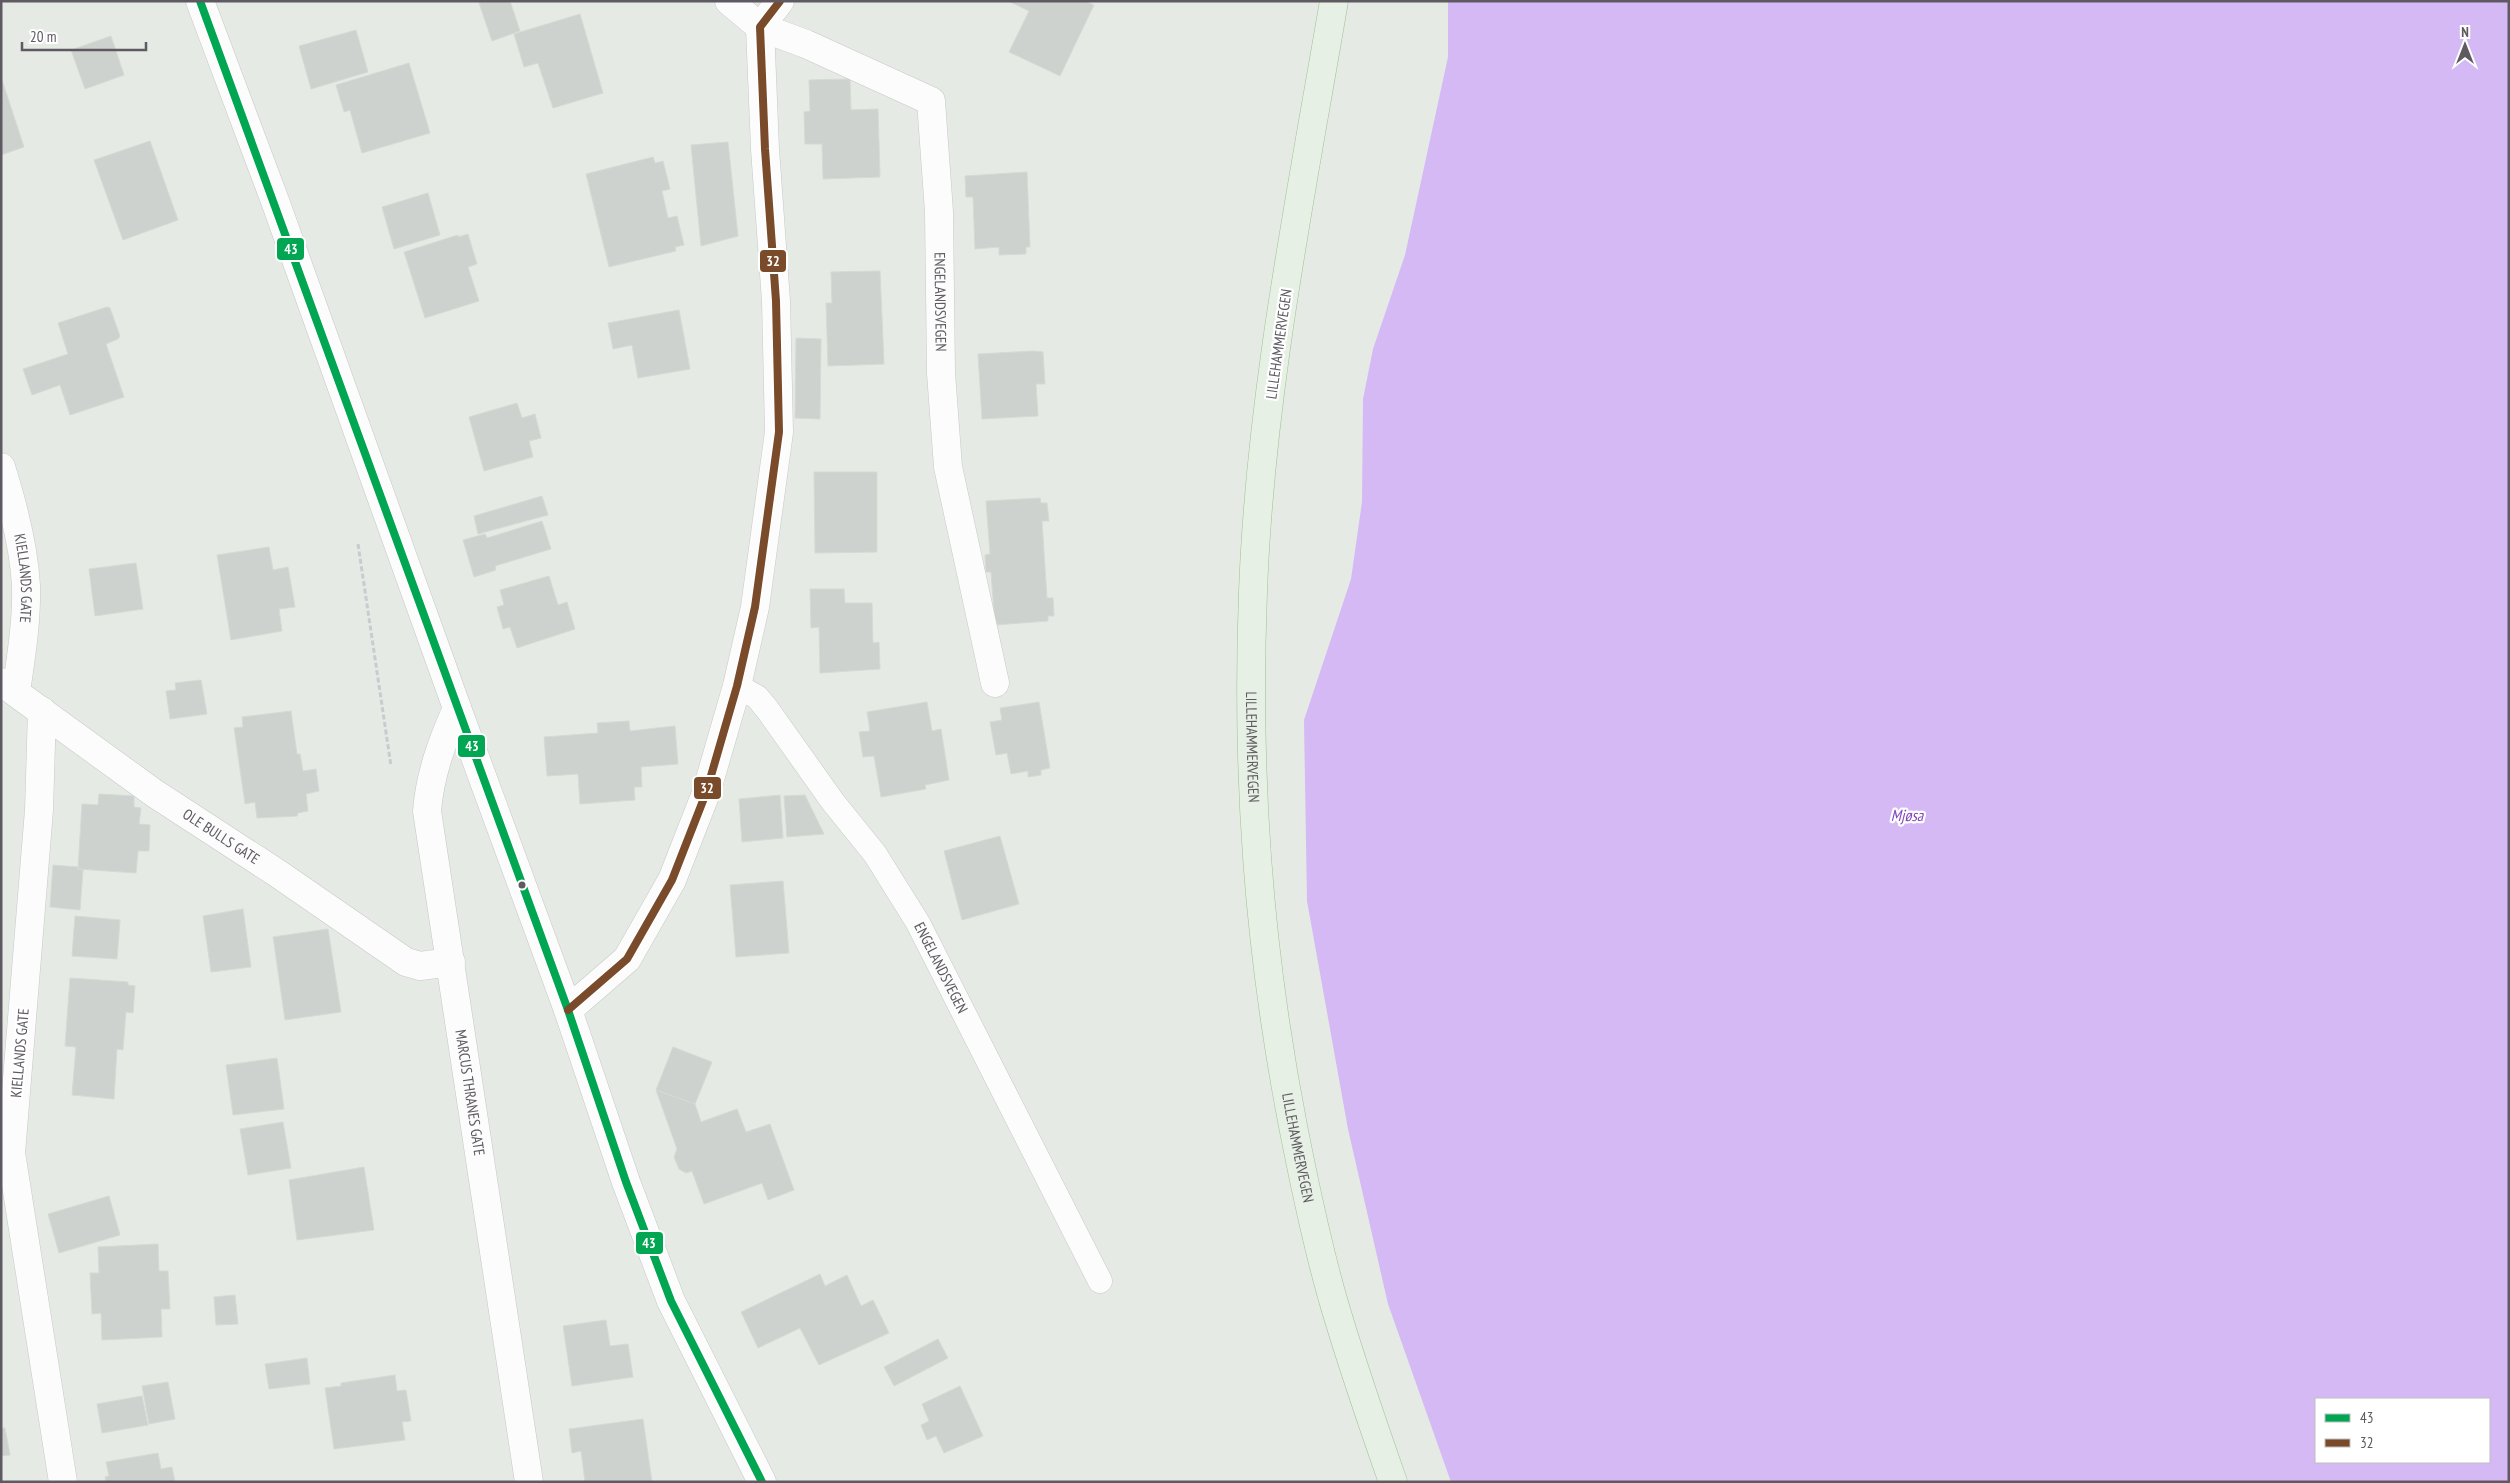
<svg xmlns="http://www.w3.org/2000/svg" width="2510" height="1483" font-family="'PT Sans Narrow',sans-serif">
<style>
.water{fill:#d4b9f4;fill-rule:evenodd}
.building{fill:#ced2ce;stroke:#d5dad4}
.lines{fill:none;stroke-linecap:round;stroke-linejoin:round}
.service-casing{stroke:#c8c8c8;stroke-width:25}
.minor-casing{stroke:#c8c8c8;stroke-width:29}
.secondary-casing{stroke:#c6c7c7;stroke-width:29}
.trunk-casing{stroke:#a0c094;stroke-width:29}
.path{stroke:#c8cccf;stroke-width:3;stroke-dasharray:5 2.5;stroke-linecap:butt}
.service{stroke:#fbfcfb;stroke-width:24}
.minor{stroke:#fbfcfb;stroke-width:28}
.secondary{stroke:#fbfcfb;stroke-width:28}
.trunk{stroke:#e6f0e4;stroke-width:28}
.bus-1-casing{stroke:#fff;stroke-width:11}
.bus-2-casing{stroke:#fff;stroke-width:11}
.bus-1{stroke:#00a651;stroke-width:8}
.bus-2{stroke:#7a4b2a;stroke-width:8}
.bus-dot{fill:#5f5a62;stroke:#fff;stroke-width:2}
.labels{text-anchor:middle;stroke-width:4.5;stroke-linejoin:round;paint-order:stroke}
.street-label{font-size:15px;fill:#5f5a62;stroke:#fff}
.water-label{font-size:16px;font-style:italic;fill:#8648bd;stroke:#fff}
.line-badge{stroke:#fff;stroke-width:2}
.badge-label{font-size:14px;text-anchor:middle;font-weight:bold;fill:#fff}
</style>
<rect width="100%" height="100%" fill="#e5eae5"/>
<path class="water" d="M 1448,1 L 2509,1 L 2509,1482 L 1451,1482 L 1388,1304 L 1348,1129 L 1307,901 L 1304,720 L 1351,579 L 1362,502 L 1363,399 L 1373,349 L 1405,255 L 1448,57 ZM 2316,1399 L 2489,1399 L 2489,1462 L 2316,1462 Z"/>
<path class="building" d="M 483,1 L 510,1 L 520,31 L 492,41 L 479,3 Z
M 1008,1 L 1085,1 L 1094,5 L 1060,76 L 1009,52 L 1029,11 Z
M 580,14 L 603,93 L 553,108 L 538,63 L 524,67 L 514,34 Z
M 356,30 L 368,72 L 311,89 L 299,46 Z
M 111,36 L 124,75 L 85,89 L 71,50 Z
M 409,63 L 430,133 L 362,153 L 350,110 L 344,112 L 336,85 Z
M 1,77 L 24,147 L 1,155 Z
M 850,79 L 851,110 L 878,109 L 880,177 L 823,179 L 822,144 L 805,144 L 804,112 L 810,111 L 809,80 Z
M 150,141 L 178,220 L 123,240 L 94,160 Z
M 728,142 L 738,236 L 701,246 L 691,145 Z
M 653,157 L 655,163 L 663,161 L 670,189 L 662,191 L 668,218 L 677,216 L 684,245 L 675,247 L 676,251 L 609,267 L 586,174 Z
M 1027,172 L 1030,247 L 1026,247 L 1026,254 L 999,255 L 999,247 L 975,249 L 973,197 L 966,197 L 965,176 Z
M 428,193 L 440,235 L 394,249 L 382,207 Z
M 468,234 L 477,264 L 468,267 L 479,301 L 425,318 L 404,252 L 458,235 L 458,237 Z
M 880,271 L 884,364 L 828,366 L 826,303 L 832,303 L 831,272 Z
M 107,307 L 110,308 L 120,336 L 118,339 L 106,344 L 124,397 L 70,415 L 60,385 L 32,395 L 23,369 L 68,354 L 58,323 Z
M 679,310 L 690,369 L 638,378 L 632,345 L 613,349 L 608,323 Z
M 796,338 L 821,339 L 820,419 L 795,418 Z
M 1034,351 L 1043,352 L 1045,384 L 1036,384 L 1038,416 L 982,419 L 978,354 Z
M 517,403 L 522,418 L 535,414 L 541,438 L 529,441 L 533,457 L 484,471 L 469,417 Z
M 814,472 L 877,472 L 877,552 L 815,553 Z
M 542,496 L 548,515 L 478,534 L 474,516 Z
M 1040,498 L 1041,503 L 1047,503 L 1049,521 L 1042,521 L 1047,598 L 1053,598 L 1054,616 L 1048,616 L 1048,621 L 995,625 L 991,572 L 986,572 L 985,555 L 990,554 L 986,501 Z
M 542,521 L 551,549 L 495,566 L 496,570 L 474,577 L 463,540 L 485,534 L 487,538 Z
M 269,547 L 273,570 L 288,567 L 295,607 L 279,609 L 282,631 L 231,640 L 217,555 Z
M 136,563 L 143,609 L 95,616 L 89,569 Z
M 549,576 L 558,605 L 567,602 L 575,629 L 517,648 L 510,627 L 503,629 L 497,607 L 504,605 L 500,590 Z
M 810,589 L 844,589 L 845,603 L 872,603 L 873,643 L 879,642 L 880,669 L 820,673 L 819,627 L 811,628 Z
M 201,680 L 207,714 L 170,719 L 166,691 L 176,690 L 175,683 Z
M 927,702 L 932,731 L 941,729 L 949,780 L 925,785 L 926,789 L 881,797 L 874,756 L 863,757 L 859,732 L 870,731 L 867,712 Z
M 1039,702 L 1050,768 L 1041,770 L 1041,775 L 1028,777 L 1028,771 L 1011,774 L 1007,753 L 996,755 L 990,722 L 1002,720 L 1000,708 Z
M 291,711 L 297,754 L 300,754 L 303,771 L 316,769 L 319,791 L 306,794 L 308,811 L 298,813 L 297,816 L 257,818 L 255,802 L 245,804 L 234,728 L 243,727 L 242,717 Z
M 629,721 L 630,731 L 675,726 L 678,764 L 641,767 L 642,787 L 634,787 L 635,800 L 580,804 L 578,774 L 547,776 L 544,737 L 598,733 L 597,723 Z
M 99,794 L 134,796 L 134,807 L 141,808 L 139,824 L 150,825 L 149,851 L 138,851 L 136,873 L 78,869 L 82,804 L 98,805 Z
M 780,795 L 783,838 L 742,842 L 739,799 Z
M 805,795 L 824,834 L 787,837 L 784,796 Z
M 1000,836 L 1019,904 L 962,920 L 944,851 Z
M 53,865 L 78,867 L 78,869 L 83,870 L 80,910 L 50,907 Z
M 783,881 L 789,953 L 736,957 L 730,885 Z
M 243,909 L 251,967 L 211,972 L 203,916 Z
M 75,916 L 120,920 L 117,959 L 72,956 Z
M 328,929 L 341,1012 L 285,1020 L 273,937 Z
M 70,978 L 128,982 L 128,985 L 135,986 L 133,1013 L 126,1012 L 123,1050 L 117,1049 L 114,1099 L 72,1095 L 76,1047 L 65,1046 Z
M 673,1047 L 712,1062 L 695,1104 L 656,1090 Z
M 277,1058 L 284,1109 L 233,1115 L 226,1065 Z
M 656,1090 L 695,1104 L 701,1122 L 737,1109 L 746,1132 L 770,1124 L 794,1190 L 768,1200 L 762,1183 L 704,1204 L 692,1171 L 686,1173 L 679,1169 L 674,1157 L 677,1149 Z
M 283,1122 L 291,1168 L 248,1175 L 240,1129 Z
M 364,1167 L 374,1230 L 297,1240 L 289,1180 Z
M 109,1196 L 120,1235 L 59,1253 L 48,1214 Z
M 158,1244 L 159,1271 L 168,1271 L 170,1309 L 161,1309 L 162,1337 L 102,1340 L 101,1313 L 92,1314 L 90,1273 L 99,1273 L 98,1247 Z
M 820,1274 L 825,1286 L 847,1275 L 861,1306 L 873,1300 L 889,1333 L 819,1365 L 800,1328 L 758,1348 L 741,1312 Z
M 235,1295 L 238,1324 L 216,1325 L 214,1297 Z
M 606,1320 L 610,1346 L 628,1344 L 633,1377 L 572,1386 L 563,1326 Z
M 938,1339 L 948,1358 L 894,1386 L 884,1367 Z
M 307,1358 L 310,1384 L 269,1389 L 265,1364 Z
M 395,1375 L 397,1391 L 406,1390 L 411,1421 L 402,1422 L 405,1440 L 334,1449 L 325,1388 L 341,1386 L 341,1383 Z
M 168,1382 L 175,1419 L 149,1424 L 142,1386 Z
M 960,1386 L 983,1436 L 944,1453 L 936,1436 L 927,1440 L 921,1425 L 929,1421 L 922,1404 Z
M 142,1396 L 148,1425 L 102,1433 L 97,1404 Z
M 643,1419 L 652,1482 L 585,1482 L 581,1451 L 572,1453 L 569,1429 Z
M 1,1428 L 5,1428 L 10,1455 L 1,1456 Z
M 158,1453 L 161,1469 L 172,1467 L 175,1482 L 106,1482 L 105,1477 L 109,1476 L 106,1462 Z"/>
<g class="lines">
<defs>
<g id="service">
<path id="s1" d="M 737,686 L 757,697 L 767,709 L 833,802 L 875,854 L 918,923 L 1100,1281"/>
</g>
<g id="minor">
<path id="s2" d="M 729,1 L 760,27 L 806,44 L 931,101 L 939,212 L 941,373 L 948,467 L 995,683"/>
<path id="s3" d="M 1,467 C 13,505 24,546 26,586 C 27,621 21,657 16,692"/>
<path id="s4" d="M 1,682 L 154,793 L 277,873 L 406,962 L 420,966 L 451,962"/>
<path d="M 457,708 L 568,1010 L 626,1182 L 671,1301 L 762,1482"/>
<path d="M 42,711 L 39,810 L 11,1153 L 63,1482"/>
<path d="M 568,1010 L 627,959 L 672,880 L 706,793 L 737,686 L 755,607 L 779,432 L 776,301 L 765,149 L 760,27 L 780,1"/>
</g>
<g id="secondary">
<path id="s5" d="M 200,1 L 275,201 L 457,708 C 442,742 430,774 427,811 L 529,1482"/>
</g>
<g id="trunk">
<path id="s6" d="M 1334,1 C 1301,195 1260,396 1253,592 C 1246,775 1258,946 1293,1126 C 1305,1187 1318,1250 1336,1310 C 1353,1367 1373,1425 1393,1482"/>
</g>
</defs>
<use href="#service" class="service-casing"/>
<use href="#minor" class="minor-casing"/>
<use href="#secondary" class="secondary-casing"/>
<use href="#trunk" class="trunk-casing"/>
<path class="path" d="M 358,544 L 391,766"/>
<use href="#service" class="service"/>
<use href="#minor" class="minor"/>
<use href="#secondary" class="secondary"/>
<use href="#trunk" class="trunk"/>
<defs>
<path id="bus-1" d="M 200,1 L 568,1010 L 626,1182 L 671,1301 L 762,1482"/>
<path id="bus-2" d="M 568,1010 L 627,959 L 672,880 L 706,793 L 737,686 L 755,607 L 779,432 L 776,301 L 765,149 L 760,27 L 780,1"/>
</defs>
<use href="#bus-1" class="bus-1-casing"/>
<use href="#bus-2" class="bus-2-casing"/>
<use href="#bus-1" class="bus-1"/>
<use href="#bus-2" class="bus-2"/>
</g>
<circle class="bus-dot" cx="522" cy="885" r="4.5"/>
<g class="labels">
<g class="street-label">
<text dy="5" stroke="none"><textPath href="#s2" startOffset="428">ENGELANDSVEGEN</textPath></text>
<text transform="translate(1279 344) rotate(-82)" y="5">LILLEHAMMERVEGEN</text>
<text dy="5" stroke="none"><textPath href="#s3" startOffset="114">KIELLANDS GATE</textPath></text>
<text dy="5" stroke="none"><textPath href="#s6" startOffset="752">LILLEHAMMERVEGEN</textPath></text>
<text dy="5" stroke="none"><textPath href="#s4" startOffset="269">OLE BULLS GATE</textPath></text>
<text dy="5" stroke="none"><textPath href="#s1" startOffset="351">ENGELANDSVEGEN</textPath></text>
<text transform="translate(20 1053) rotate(-85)" y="5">KIELLANDS GATE</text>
<text dy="5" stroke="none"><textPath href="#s5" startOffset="1145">MARCUS THRANES GATE</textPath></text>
<text dy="5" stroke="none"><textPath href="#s6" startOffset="1156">LILLEHAMMERVEGEN</textPath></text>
</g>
<g class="water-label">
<text x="1907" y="821">Mjøsa</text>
</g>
</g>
<g class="line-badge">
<rect x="276" y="237" width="29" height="24" rx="5" fill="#00a651"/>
<rect x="759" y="249" width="28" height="24" rx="5" fill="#7a4b2a"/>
<rect x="457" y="734" width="29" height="24" rx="5" fill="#00a651"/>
<rect x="693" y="776" width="29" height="24" rx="5" fill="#7a4b2a"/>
<rect x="635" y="1231" width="29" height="24" rx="5" fill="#00a651"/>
</g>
<g class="badge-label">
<text x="291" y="254">43</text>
<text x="773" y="266">32</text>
<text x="472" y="751">43</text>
<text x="707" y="793">32</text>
<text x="649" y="1248">43</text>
</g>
<rect width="2510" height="1483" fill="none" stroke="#5f5a62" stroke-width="5"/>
<rect x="2315" y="1398" width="175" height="65" fill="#ffffff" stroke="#bfbdc0"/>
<rect x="2325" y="1414" width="25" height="8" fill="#00a651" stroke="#bfbdc0"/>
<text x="2360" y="1423" font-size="15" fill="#5f5a62">43</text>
<rect x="2325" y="1439" width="25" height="8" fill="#7a4b2a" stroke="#bfbdc0"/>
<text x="2360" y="1448" font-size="15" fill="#5f5a62">32</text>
<g transform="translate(2465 45)" stroke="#ffffff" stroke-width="4" paint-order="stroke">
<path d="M0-4L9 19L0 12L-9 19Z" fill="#5f5a62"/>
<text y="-8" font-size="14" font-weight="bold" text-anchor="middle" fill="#5f5a62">N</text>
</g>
<path d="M22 42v8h124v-8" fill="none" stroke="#5f5a62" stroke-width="2.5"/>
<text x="30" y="42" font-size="15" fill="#5f5a62" stroke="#ffffff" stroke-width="4" paint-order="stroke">20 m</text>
</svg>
